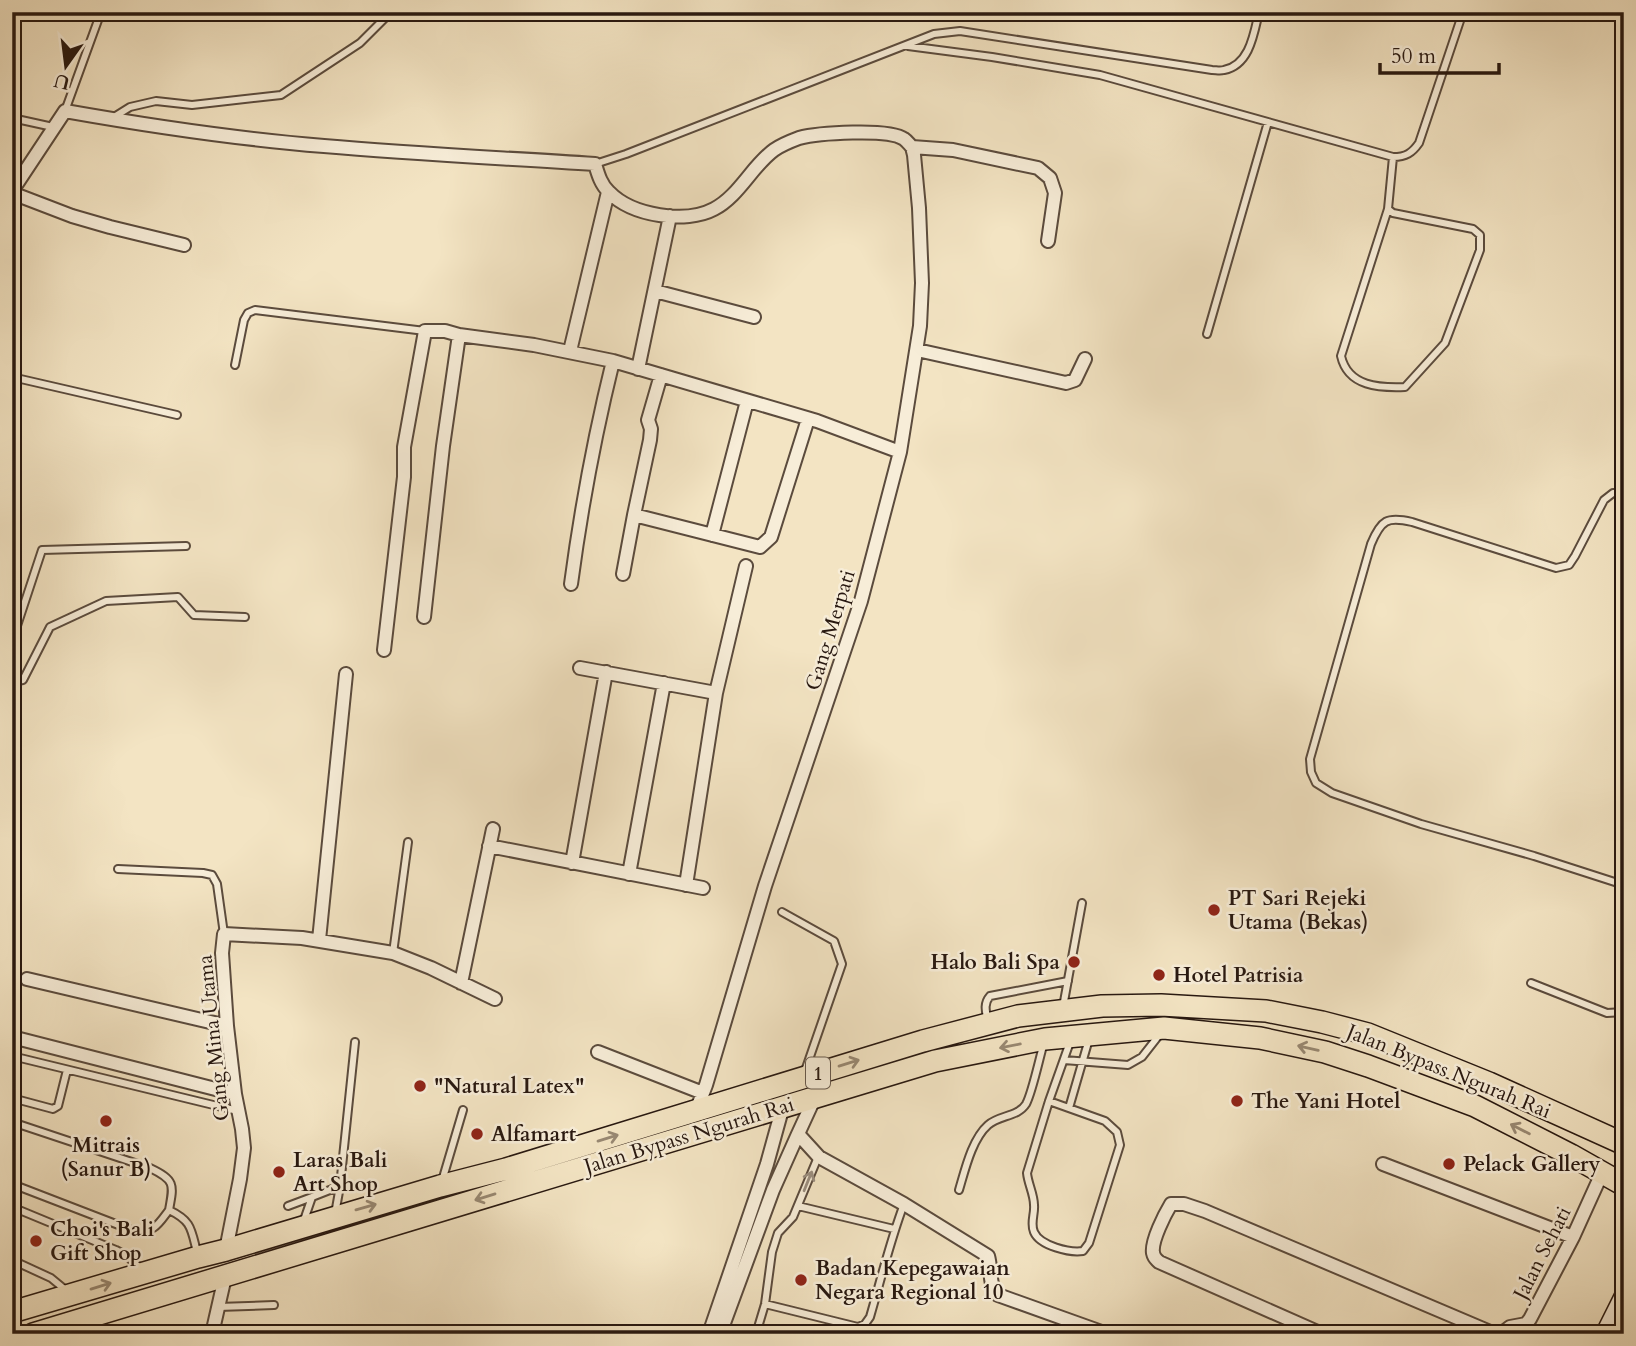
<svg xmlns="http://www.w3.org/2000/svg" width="1636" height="1346" font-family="Cardo,serif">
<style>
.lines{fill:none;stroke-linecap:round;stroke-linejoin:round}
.service-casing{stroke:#5b4b3d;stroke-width:10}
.minor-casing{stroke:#5b4b3d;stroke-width:16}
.secondary-casing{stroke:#281810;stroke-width:21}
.trunk-casing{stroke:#281810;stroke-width:24}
.service{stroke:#f7edd8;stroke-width:6}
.minor{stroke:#f7edd8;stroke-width:12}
.secondary{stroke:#f7edd8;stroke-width:18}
.trunk{stroke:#f3e4c3;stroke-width:21}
.oneway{stroke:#988872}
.oneway2{stroke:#9a8d7e}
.poi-dot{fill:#8f2418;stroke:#f7edd8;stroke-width:2.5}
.labels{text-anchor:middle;stroke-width:5;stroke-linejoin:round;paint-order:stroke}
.shield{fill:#f7edd8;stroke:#66584c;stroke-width:2}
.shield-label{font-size:19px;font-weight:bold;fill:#281810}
.street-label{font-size:21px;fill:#281810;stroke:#f7edd8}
.poi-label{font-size:21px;font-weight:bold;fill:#281810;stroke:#f7edd8;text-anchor:start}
</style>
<rect width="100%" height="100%" fill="#f3e4c3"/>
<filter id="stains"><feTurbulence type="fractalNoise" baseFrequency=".00286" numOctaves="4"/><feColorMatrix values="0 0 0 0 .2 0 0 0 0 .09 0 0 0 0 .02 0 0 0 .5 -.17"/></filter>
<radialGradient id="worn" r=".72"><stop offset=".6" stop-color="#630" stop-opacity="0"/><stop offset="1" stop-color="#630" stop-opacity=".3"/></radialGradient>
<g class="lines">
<defs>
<path id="service" d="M 908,46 L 992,57 L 1100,75 L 1393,157 C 1406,157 1412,153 1419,143 L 1463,12
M 65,111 L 101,12
M 114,117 L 130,107 L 156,101 L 192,105 L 281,95 L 360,43 L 391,12
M 12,118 L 53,127
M 595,164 L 626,154 L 934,34 L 960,31 L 1212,70 C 1216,70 1220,71 1224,70 C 1250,65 1254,33 1259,12
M 1388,209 L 1393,213 L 1473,229 L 1480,235 L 1480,250 L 1445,343 L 1405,387 C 1380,388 1348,387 1341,356 L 1388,209 L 1393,157
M 1207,334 L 1268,122
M 235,365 L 244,320 L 248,313 L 255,310 L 425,331
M 12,377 L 177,415
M 1624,494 L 1613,493 L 1604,500 L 1575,556 L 1569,565 L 1556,568 L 1412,522 C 1387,516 1381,520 1371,544 L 1310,759 L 1311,772 L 1316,783 L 1332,793 L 1421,824 L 1534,856 L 1624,885
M 12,641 L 42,550 L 186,546
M 12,682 L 23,680 L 50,627 L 106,601 L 178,597 L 194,615 L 245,617
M 118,869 L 203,873 L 212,875 L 217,884 L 224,934
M 782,912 L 834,941 L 842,964 L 805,1071
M 393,953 L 408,842
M 1531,983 L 1607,1013 L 1624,1012
M 1063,1007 L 1082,903
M 988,1022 C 986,1012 983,1004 990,996 L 1068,981
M 12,1056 L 238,1111
M 1064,1060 L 1128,1065 L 1142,1057 L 1160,1034
M 12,1098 L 53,1109 L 58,1106 L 67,1070
M 1049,1101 L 1105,1121 L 1117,1132 L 1120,1145 L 1089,1243 L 1083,1251 C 1070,1253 1040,1246 1034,1232 C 1030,1223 1035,1214 1034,1205 C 1034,1194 1028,1184 1027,1173 L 1049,1101 L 1070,1042
M 1069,1108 L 1089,1039
M 12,1122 L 150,1168 C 175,1180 174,1184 169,1210
M 442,1181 L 463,1110
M 12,1184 L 134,1231 C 155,1232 157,1226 169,1210 C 192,1221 191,1229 197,1252
M 959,1190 C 965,1170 972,1139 988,1125 C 999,1115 1018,1117 1026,1104 C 1032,1093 1039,1060 1043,1046
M 288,1206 L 312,1197
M 798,1206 L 894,1229
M 12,1207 L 116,1250 L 127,1256 L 141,1269
M 335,1214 L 340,1186 L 355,1042
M 303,1223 L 312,1197 L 340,1186
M 12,1260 L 51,1278 L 68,1292
M 765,1304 L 858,1327 L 865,1324 L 870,1317 C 881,1279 890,1241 904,1204
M 218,1307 L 274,1305
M 756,1334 L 765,1304 L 772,1252 L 778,1233 L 793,1217 L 818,1157"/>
<path id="minor" d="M 12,191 L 65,111 C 150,126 237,139 324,146 C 414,154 505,158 595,164 C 598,174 601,185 609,192 C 632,216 686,224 714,209 C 739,196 752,166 774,150 C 781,145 791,141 799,138 C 817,133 889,128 904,139 C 907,141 909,144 912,147 L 953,150 L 1038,168 L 1050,178 L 1055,193 L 1048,241
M 12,193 L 72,216 L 110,227 L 184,245
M 655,291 L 754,317
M 917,350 L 1066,383 L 1075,380 L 1085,359
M 570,351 L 608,192
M 638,369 L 670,216
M 661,375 L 648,420 L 651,429 L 650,440 L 634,515 L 760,547 L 771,537 L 808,419
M 712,535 L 747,401
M 623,574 L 634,515
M 571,584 C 581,509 595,434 613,361
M 424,617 L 443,446 L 459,335
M 384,650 L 404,477 L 404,447 L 425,331 L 445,331 L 459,335 L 534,345 L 613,361 L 817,421 L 900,452
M 580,668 L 716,693
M 489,846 L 703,888
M 572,863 L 606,672
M 629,874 L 664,683
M 686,885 L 716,693 L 746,566
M 319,940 L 346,674
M 27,979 L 227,1026
M 461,983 L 493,829
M 12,1037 L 235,1094
M 598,1052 L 703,1093
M 815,1097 L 798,1134 L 819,1157 L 904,1204 L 988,1256 C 992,1270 988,1284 998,1295 L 1107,1334
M 696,1111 L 706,1085 L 765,886 L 861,601 L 900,452 L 920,326 L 922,283 L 919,208 L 914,155 L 912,147
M 1383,1164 L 1573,1237
M 226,1250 L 240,1179 L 244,1148 L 242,1129 L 235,1094 L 227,1026 L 222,953 L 224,934 L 302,938 L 393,953 L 431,968 L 495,999
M 212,1334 L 225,1277
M 709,1334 L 767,1164 L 783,1106
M 720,1334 L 773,1190 L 798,1134
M 1322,1334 L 1159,1262 C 1155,1258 1154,1258 1153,1253 C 1151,1241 1165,1214 1171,1204 L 1184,1204 L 1205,1211 L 1495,1334
M 1501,1334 L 1510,1327 L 1526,1324 L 1530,1319 L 1573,1237 L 1602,1173"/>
<path id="secondary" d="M 1605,1334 L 1624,1296"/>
<path id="trunk" d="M 12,1312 L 198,1257 L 226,1250 L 440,1186 L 506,1169 L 923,1041 L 1018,1016 L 1102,1006 L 1161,1005 L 1266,1011 L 1322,1022 L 1368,1034 L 1489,1083 L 1624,1144
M 33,1334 L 935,1061 L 1045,1039 L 1164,1028 L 1260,1038 L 1325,1052 L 1368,1066 L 1475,1106 L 1571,1155 L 1624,1185"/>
</defs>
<use href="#service" class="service-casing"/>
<use href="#minor" class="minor-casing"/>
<use href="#secondary" class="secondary-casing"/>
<use href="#trunk" class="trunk-casing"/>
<use href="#service" class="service"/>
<use href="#minor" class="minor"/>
<use href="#secondary" class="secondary"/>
<use href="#trunk" class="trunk"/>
</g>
<defs><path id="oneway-shaft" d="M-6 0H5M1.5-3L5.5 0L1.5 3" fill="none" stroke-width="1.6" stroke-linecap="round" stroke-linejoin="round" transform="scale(1.75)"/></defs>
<g class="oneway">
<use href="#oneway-shaft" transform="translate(1010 1046) rotate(169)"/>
<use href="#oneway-shaft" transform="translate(1308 1048) rotate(-167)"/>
<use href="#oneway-shaft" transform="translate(849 1063) rotate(-17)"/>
<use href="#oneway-shaft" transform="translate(1520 1129) rotate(-153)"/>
<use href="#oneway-shaft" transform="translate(608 1138) rotate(-17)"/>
<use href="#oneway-shaft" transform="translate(485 1197) rotate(163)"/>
<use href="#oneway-shaft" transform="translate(366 1207) rotate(-16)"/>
<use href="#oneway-shaft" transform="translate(101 1286) rotate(-17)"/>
</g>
<use class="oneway2" href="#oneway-shaft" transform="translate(808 1181) rotate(-68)"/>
<g class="poi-dot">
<circle cx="1214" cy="910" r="7"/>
<circle cx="1074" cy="962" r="7"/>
<circle cx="1159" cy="975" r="7"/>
<circle cx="420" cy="1086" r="7"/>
<circle cx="1237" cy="1101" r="7"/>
<circle cx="106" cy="1121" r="7"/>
<circle cx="477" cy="1134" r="7"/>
<circle cx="1449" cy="1164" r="7"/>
<circle cx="279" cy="1172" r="7"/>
<circle cx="36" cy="1241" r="7"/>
<circle cx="801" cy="1280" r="7"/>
</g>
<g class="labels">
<rect class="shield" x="806" y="1057.5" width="24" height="31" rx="5"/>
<g class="shield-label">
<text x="818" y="1080">1</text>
</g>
<g class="street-label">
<text transform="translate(830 630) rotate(-73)" y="7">Gang Merpati</text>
<text transform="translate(213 1038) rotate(-96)" y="7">Gang Mina Utama</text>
<text transform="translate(1449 1071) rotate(22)" y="7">Jalan Bypass Ngurah Rai</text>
<text transform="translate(689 1135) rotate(-17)" y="7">Jalan Bypass Ngurah Rai</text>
<text transform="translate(1542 1253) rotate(-63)" y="7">Jalan Sehati</text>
</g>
<g class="poi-label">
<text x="1228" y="905">PT Sari Rejeki<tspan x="1228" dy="24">Utama (Bekas)</tspan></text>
<text x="1060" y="969" text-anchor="end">Halo Bali Spa</text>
<text x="1173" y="982">Hotel Patrisia</text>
<text x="434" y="1093">"Natural Latex"</text>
<text x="1251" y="1108">The Yani Hotel</text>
<text x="491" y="1141">Alfamart</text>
<text x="106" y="1152" text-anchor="middle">Mitrais<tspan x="106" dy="24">(Sanur B)</tspan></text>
<text x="293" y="1167">Laras Bali<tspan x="293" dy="24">Art Shop</tspan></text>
<text x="1463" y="1171">Pelack Gallery</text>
<text x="50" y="1236">Choi's Bali<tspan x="50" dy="24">Gift Shop</tspan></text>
<text x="815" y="1275">Badan Kepegawaian<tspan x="815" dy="24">Negara Regional 10</tspan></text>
</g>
</g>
<rect width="1636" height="1346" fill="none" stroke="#f3e4c3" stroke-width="42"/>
<rect x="14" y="14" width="1608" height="1318" fill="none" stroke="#281810" stroke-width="3.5"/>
<rect x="21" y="21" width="1594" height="1304" fill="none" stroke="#281810" stroke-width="2"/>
<g transform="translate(66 66) rotate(194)" stroke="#f7edd8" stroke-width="5" paint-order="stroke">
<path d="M0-5L12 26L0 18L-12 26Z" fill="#281810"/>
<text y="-10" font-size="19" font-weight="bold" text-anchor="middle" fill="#281810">U</text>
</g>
<path d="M1380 63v10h119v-10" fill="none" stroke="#281810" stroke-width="3.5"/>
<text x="1391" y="63" font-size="21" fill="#281810" stroke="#f7edd8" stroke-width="5" paint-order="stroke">50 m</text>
<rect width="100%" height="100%" filter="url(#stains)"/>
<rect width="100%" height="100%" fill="url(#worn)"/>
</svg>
